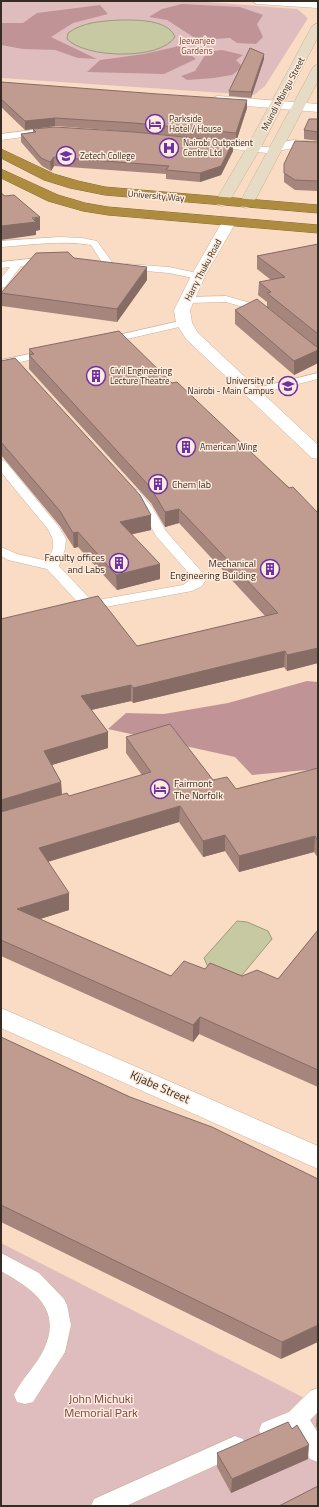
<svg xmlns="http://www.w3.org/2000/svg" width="319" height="1507" font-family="'Titillium Web',sans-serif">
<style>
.green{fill:#dfbdbe}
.forest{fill:#c09497}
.water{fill:#c7c9a2;stroke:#9c9a7c}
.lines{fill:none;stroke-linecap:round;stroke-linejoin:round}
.lane-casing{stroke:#ccb098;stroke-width:1}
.street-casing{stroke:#ccb098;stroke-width:1}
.secondary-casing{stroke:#ccb098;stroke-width:1}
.highway-casing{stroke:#846a36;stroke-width:1}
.lane{fill:#fff;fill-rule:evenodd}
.street{fill:#fff;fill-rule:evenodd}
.secondary{fill:#e6dcc6;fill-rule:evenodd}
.highway{fill:#ad8c40;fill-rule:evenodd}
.wall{fill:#a5857c}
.shaded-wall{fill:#866c65}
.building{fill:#c09b90;stroke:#866c65}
.labels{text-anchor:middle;stroke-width:3;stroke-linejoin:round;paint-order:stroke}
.far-park-label{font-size:9px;fill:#7e4247;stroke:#fdebdc}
.far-street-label{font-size:9px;fill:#372c23;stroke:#fdebdc}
.far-poi-label{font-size:9px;fill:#372c23;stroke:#fdebdc;text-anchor:start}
.poi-label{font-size:10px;fill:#372c23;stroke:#fdebdc;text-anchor:start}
.near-street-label{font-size:12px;fill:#372c23;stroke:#fdebdc}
.near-park-label{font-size:12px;fill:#7e4247;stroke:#fdebdc}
</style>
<rect width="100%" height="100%" fill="#f9dcc3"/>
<path class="green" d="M 1,1 L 194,1 L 297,9 L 308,18 L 265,86 L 254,95 L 1,78 Z
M 1,1243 L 318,1405 L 318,1506 L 1,1506 Z"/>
<path class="forest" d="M 182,4 L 240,7 L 263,15 L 257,24 L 263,37 L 256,44 L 237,43 L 230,38 L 198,40 L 167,20 L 149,17 L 162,9 Z
M 100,5 L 108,14 L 73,23 L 51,37 L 97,59 L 78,58 L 55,50 L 23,49 L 1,45 L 1,23 L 23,23 L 37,13 Z
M 179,46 L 196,59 L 164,74 L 87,72 L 100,60 L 144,54 Z
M 222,50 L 243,55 L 236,60 L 243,67 L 232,75 L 214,78 L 187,80 L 181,76 L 195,71 L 207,52 Z
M 307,681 L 318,682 L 318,769 L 252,775 L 235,757 L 108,729 L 126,713 L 164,714 L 228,703 Z"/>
<path class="water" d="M 120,20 C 136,20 168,19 175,37 C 159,61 85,58 67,39 L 68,33 C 83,22 102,21 120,20 Z
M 237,921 L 247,922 L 268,931 L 272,939 L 242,975 L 235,977 L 207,965 L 204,958 Z"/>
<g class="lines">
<defs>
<path id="lane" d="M 49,128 L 52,129 L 53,131 L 52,133 L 1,140 L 1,134 Z
M 213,141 L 275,148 L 279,151 L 275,154 L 210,146 L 209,144 Z
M 59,237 L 82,238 L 97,241 L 114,265 L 113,267 L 105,267 L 91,245 C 61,240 31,245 1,247 L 1,241 Z
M 48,257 L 53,260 L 52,262 L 21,266 L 5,287 L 1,288 L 1,278 L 10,267 L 1,268 L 1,262 Z
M 127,264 L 169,267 L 202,274 L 203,276 L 198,279 L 169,273 L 123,269 L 122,267 Z
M 226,296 L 265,307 L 269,312 L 264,315 L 257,311 L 226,302 L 187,303 L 182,300 L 187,297 Z
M 184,320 L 189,323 L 188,325 L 105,344 L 100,341 L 101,339 Z
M 49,350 L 54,353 L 53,355 L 1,366 L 1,360 Z
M 318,373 L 318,379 L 253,395 L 249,394 L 247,392 L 249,390 Z
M 1,460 L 5,461 L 59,527 L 66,539 L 65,549 L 59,566 L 92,601 L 183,585 L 193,578 L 156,536 L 141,509 L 128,493 L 130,490 L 138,490 L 152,507 L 166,531 L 207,578 L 202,586 L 192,591 L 89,610 L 84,609 L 47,569 L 8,560 L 1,556 L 1,547 L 17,554 L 48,561 C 54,547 56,542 47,528 L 1,472 Z
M 1,1253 L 39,1273 L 64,1299 L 67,1305 L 71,1325 L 65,1352 L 33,1402 L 25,1404 L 17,1402 L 14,1395 C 22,1378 37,1365 44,1349 C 63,1308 32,1289 1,1271 Z
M 318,1388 L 318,1412 L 310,1420 L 318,1433 L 318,1462 L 310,1459 L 292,1431 L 270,1440 L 262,1437 L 259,1430 L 262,1423 L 289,1412 L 310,1391 Z
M 235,1436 L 243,1439 L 246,1446 L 243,1453 L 126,1506 L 91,1506 L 94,1499 Z"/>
<path id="street" d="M 252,1 L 318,2 L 318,8 L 257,4 Z
M 218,96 L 318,104 L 318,112 L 214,103 L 212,100 L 214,97 Z
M 294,140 L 318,142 L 318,150 L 294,148 L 277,151 L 272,150 L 271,147 L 272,144 Z
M 229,218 L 234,219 L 236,222 L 205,276 L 190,310 L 192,323 L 198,333 L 318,445 L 318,459 L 312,458 L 186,339 L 176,323 L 174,310 L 191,276 L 222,222 L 224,219 Z
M 1,1008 L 318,1146 L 318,1169 L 1,1028 Z"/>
<path id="secondary" d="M 318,23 L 318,37 L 260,149 L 227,205 L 222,206 L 217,205 L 215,202 L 246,149 L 312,26 Z
M 318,65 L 318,81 L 253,204 L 251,207 L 246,208 L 241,207 L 239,204 L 312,69 L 314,66 Z"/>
<path id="highway" d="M 1,149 L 54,174 L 78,181 L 105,187 L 318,205 L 318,213 L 105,195 L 70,188 L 44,180 L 1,158 Z
M 1,169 L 58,195 L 85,203 L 108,207 L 318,225 L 318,233 L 108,215 L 83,211 L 48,201 L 1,178 Z"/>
</defs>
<use href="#lane" class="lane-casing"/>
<use href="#street" class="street-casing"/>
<use href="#secondary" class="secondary-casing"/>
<use href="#highway" class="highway-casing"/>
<use href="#lane" class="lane"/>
<use href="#street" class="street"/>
<use href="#secondary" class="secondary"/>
<use href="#highway" class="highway"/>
</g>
<path class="wall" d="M 264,59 L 251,98 L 229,96 L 229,91 Z
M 1,82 L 247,108 L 236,142 L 134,132 L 55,126 L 25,130 L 1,107 Z
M 318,119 L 318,141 L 304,139 L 304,130 Z
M 33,129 L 233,142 L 233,151 L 221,175 L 200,182 L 166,179 L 166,174 L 54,166 L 51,171 L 42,166 L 21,142 L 21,134 L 33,132 Z
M 318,142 L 318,191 L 295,190 L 284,182 L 284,164 Z
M 318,244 L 318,363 L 294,375 L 235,324 L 235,310 L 315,346 L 267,307 L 267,302 L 258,295 L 259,282 L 271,280 L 257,269 L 257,256 Z
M 74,258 L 147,280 L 117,322 L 2,306 L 1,293 Z
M 29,349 L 172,383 L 318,513 L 318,663 L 287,671 L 284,667 L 133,703 L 131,701 L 91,710 L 108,732 L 108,748 L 52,765 L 61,782 L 62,795 L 69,796 L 142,775 L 126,753 L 126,737 L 213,780 L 236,789 L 318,768 L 318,858 L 314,852 L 239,872 L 225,851 L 203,857 L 179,822 L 48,862 L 69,910 L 39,919 L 171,976 L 205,969 L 242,976 L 278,979 L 318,930 L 318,1087 L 199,1034 L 193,1042 L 1,956 L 1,619 L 137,646 L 265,616 L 179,523 L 165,527 L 151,503 L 29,369 Z
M 1,361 L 151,530 L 132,534 L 160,579 L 117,590 L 78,547 L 74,548 L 60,526 L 1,455 Z
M 1,1037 L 130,1097 L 318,1179 L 281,1359 L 1,1222 Z
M 317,1412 L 318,1412 L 318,1430 L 316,1426 Z
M 217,1453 L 308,1459 L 231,1493 L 217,1467 Z"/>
<path class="shaded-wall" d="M 264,54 L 264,59 L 251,98 L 251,92 Z
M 247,100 L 247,108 L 236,142 L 236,133 Z
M 55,118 L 55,126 L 25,130 L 25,121 Z
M 233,142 L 233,151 L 221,175 L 200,182 L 200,173 Z
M 54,157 L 54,166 L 51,171 L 50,162 Z
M 40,217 L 40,230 L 36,231 L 36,235 L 1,240 L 1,226 Z
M 147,267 L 147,280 L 117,322 L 117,309 Z
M 318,350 L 318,363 L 294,375 L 294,361 Z
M 179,509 L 179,523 L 165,527 L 165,512 Z
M 151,515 L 151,530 L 120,537 L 120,522 Z
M 78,532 L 78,547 L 74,548 L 73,533 Z
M 160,564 L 160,579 L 117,590 L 116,575 Z
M 318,648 L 318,663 L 287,671 L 287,655 Z
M 285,651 L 284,667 L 133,703 L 133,688 Z
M 131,685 L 131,701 L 82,712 L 81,696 Z
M 108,732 L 108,748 L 45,767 L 44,751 Z
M 61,782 L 62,798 L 1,816 L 1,800 Z
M 180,806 L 179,822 L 40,864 L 39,848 Z
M 225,835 L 225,851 L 203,857 L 203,841 Z
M 315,836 L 314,852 L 239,872 L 239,856 Z
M 69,893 L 69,910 L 18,926 L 17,909 Z
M 200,1017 L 199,1034 L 193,1042 L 193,1025 Z
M 318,1325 L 318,1342 L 281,1359 L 282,1342 Z
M 309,1445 L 308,1459 L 231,1493 L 232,1479 Z"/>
<path class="building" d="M 250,48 L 264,54 L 251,92 L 229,91 Z
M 1,82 L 158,94 L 247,100 L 236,133 L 134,123 L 55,118 L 25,121 L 1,99 Z
M 309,119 L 318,119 L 318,132 L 304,130 Z
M 55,127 L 134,132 L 233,142 L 221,166 L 200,173 L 166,170 L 169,166 L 54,157 L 50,162 L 41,158 L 21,134 L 36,132 L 33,129 Z
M 295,141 L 318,142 L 318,181 L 295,180 L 284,173 L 284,164 Z
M 1,193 L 5,196 L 14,195 L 40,217 L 32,218 L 36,222 L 1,226 Z
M 318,244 L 318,334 L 267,293 L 271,292 L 259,282 L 285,277 L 257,256 Z
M 68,252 L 74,258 L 147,267 L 117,309 L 1,293 L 36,253 Z
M 257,299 L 314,345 L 318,347 L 318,350 L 294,361 L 235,310 Z
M 119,331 L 172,383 L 177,382 L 289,488 L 293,487 L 318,513 L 318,648 L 287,655 L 285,651 L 133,688 L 131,685 L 81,696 L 108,732 L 44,751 L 61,782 L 1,800 L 1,619 L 98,596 L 137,646 L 278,613 L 179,509 L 165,512 L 151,488 L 29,355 L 34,354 L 29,349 Z
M 15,358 L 140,495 L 151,515 L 120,522 L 160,564 L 116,575 L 78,532 L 73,533 L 60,511 L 1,442 L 1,361 Z
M 170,724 L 213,780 L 227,777 L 236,789 L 318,768 L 318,841 L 315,836 L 239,856 L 225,835 L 203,841 L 180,806 L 39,848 L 69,893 L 17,909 L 171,976 L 184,961 L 205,969 L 210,963 L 242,976 L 257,970 L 278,979 L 318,930 L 318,1070 L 200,1017 L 193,1025 L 1,940 L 1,812 L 67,793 L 69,796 L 151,772 L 126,737 Z
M 1,1037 L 130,1097 L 212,1127 L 318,1179 L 318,1325 L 282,1342 L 1,1205 Z
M 288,1422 L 292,1429 L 297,1425 L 309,1445 L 232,1479 L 217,1453 Z
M 318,1486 L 318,1506 L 279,1506 Z"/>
<defs>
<symbol id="hotel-ring" viewBox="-11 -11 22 22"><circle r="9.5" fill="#fdebdc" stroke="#6e30a5" stroke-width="1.5"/><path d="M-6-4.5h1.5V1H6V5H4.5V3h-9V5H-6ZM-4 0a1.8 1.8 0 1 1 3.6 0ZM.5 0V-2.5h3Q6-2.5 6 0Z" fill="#6e30a5"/></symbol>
<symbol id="hospital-ring" viewBox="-11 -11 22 22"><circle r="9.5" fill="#fdebdc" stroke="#6e30a5" stroke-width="1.5"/><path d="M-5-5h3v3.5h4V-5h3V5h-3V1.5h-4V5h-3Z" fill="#6e30a5"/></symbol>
<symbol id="university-ring" viewBox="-11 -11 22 22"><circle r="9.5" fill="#fdebdc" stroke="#6e30a5" stroke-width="1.5"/><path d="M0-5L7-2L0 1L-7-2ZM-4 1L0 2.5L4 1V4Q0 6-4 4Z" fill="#6e30a5"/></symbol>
<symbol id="building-ring" viewBox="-11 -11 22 22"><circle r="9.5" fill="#fdebdc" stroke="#6e30a5" stroke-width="1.5"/><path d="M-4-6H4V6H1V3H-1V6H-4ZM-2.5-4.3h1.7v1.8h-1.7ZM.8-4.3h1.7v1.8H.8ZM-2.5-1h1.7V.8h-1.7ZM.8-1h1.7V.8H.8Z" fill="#6e30a5"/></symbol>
</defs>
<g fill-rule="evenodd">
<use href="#hotel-ring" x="144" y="113" width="22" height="22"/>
<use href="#hospital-ring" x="158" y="137" width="22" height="22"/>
<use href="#university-ring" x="55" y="145" width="22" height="22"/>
<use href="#building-ring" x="85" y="365" width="22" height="22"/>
<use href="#university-ring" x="277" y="375" width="22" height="22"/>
<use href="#building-ring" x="175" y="436" width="22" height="22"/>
<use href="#building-ring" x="147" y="473" width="22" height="22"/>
<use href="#building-ring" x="108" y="552" width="22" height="22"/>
<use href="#building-ring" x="259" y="558" width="22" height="22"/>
<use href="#hotel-ring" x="149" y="778" width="22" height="22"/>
</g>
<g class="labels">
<g class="far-park-label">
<text x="197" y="44">Jeevanjee<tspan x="197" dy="10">Gardens</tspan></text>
</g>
<g class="far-street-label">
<text transform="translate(283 94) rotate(-62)" y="3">Muindi Mbingu Street</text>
<text transform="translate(156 196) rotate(5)" y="3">University Way</text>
<text transform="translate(203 270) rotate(-62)" y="3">Harry Thuku Road</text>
</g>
<g class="far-poi-label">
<text x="169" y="122">Parkside<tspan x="169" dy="10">Hotel / House</tspan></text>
<text x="183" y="146">Nairobi Outpatient<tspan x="183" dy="10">Centre Ltd</tspan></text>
<text x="80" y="159">Zetech College</text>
<text x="110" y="374">Civil Engineering<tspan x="110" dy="10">Lecture Theatre</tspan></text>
<text x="274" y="384" text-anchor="end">University of<tspan x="274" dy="10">Nairobi - Main Campus</tspan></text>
<text x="200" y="450">American Wing</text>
</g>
<g class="poi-label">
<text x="172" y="488">Chem lab</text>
<text x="105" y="561" text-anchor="end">Faculty offices<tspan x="105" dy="12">and Labs</tspan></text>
<text x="256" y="567" text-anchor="end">Mechanical<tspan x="256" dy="12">Engineering Building</tspan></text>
<text x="174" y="787">Fairmont<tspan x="174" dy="12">The Norfolk</tspan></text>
</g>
<g class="near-street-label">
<text transform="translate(160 1087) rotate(24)" y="4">Kijabe Street</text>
</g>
<g class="near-park-label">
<text x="101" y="1403">John Michuki<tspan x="101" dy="14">Memorial Park</tspan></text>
</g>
</g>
<rect width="319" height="1507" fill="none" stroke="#372c23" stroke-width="4"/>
</svg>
